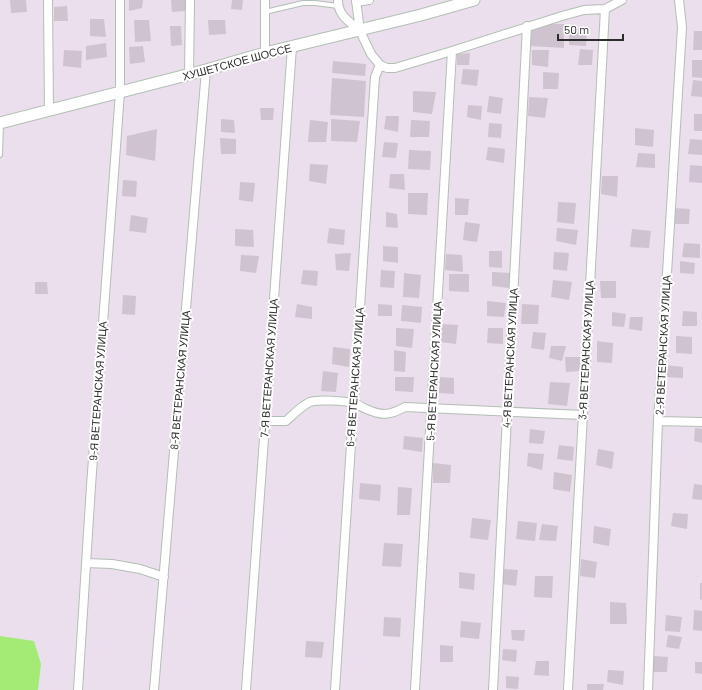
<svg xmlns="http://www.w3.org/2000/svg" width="702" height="690" font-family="Barlow,sans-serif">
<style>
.water{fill:#a4eb76}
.building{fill:#cfc3d0}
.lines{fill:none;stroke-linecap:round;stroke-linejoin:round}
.service-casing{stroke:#b2bfb4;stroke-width:6}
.minor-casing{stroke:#b2bfb4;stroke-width:10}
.secondary-casing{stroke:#b2bfb4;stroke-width:13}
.service{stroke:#fff;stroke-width:4}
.minor{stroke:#fff;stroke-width:8}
.secondary{stroke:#fff;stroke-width:11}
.labels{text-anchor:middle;stroke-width:4;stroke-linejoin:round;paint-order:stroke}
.street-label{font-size:11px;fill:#2c2c2c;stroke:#fff}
</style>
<rect width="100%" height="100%" fill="#ecdfed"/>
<path class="water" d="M 0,636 L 34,641 L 41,664 L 38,690 L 0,690 Z"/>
<path class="building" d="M 10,0 L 26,0 L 27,12 L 11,13 Z
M 129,0 L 143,0 L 142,8 L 129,11 Z
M 171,0 L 185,0 L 185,11 L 172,12 Z
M 232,0 L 243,0 L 242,10 L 231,9 Z
M 67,6 L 68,21 L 54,21 L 54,7 Z
M 90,19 L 104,19 L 106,37 L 90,36 Z
M 134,20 L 149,20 L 151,41 L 135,42 Z
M 208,20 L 225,20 L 226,34 L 209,35 Z
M 546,24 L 564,24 L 564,48 L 530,46 L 532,28 L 545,27 Z
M 170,26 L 181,26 L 182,45 L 171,46 Z
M 569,28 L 587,29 L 586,46 L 569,45 Z
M 694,31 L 702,31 L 702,50 L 693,50 Z
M 106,43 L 107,57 L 86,60 L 86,46 Z
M 143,46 L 145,62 L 130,64 L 129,47 Z
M 580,49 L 593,50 L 592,65 L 578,65 Z
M 64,50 L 82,51 L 81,68 L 63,66 Z
M 532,50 L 549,50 L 548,67 L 532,65 Z
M 470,53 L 469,65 L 457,65 L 457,54 Z
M 692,60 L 702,60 L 702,78 L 692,77 Z
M 333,61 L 366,64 L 365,76 L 332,73 Z
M 463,69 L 479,70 L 477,86 L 461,84 Z
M 543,72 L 559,73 L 558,89 L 543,89 Z
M 332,78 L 366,81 L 364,117 L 330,115 Z
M 693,80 L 702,81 L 702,97 L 691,96 Z
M 413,91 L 436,92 L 432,114 L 413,112 Z
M 489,96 L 503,98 L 501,114 L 487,112 Z
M 529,97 L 548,98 L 545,118 L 528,116 Z
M 468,105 L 482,106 L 481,120 L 467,117 Z
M 260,108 L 274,108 L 273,120 L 261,120 Z
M 694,114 L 702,114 L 702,131 L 694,131 Z
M 386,116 L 399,116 L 398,132 L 384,129 Z
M 221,119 L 234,120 L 235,133 L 221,132 Z
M 331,119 L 360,121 L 357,142 L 331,141 Z
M 310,120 L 328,122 L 326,142 L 308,142 Z
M 411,120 L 430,121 L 429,137 L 410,137 Z
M 489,123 L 502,124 L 501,138 L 488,137 Z
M 635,128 L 654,130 L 653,147 L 635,145 Z
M 157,129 L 155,161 L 126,155 L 127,136 Z
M 220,138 L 236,139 L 236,154 L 221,154 Z
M 690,139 L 702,140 L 702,155 L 688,154 Z
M 384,142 L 398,143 L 396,158 L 382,157 Z
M 488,147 L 505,149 L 504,163 L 486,160 Z
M 409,150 L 431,151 L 430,170 L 408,169 Z
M 638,153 L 655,154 L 655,168 L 636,167 Z
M 310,164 L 328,165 L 326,184 L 309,181 Z
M 690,165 L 702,166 L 702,183 L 689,182 Z
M 390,174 L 404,174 L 405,190 L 389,188 Z
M 602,176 L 618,176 L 617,197 L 601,194 Z
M 123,180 L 137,181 L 136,197 L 122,196 Z
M 240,182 L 255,183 L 253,202 L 239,200 Z
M 408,193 L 428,193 L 427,215 L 408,214 Z
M 455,198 L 469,199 L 468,215 L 455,215 Z
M 558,202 L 576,203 L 574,224 L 557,222 Z
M 673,208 L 690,209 L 689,224 L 672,224 Z
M 386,212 L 397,214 L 398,228 L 386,227 Z
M 131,215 L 148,218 L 146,233 L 129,231 Z
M 465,222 L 480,224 L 477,242 L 463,240 Z
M 329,228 L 345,230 L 344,245 L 327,243 Z
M 557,228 L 578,230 L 576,245 L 556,241 Z
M 235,229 L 253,230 L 254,247 L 235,246 Z
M 632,229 L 651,231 L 649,248 L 630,247 Z
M 684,243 L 700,244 L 700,258 L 682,257 Z
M 383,246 L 398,247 L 398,263 L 383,261 Z
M 489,251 L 502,251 L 502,268 L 489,267 Z
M 554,252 L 569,253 L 567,271 L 553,269 Z
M 351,253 L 349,271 L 336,270 L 335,254 Z
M 446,254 L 462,255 L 463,272 L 445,270 Z
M 241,255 L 259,256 L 256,273 L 240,271 Z
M 680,261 L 695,263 L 694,274 L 680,273 Z
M 303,270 L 318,271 L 317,286 L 301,284 Z
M 381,270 L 395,271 L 394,288 L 380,287 Z
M 492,272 L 510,273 L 509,288 L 492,286 Z
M 404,273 L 421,275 L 419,298 L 403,297 Z
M 449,274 L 469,274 L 469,292 L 449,291 Z
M 553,280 L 572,282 L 569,300 L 551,297 Z
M 600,281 L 616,281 L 616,298 L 601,298 Z
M 35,282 L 47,282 L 48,294 L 35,294 Z
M 123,295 L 136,296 L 135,315 L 122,314 Z
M 487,301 L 506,303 L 504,317 L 487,316 Z
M 297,304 L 312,307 L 312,319 L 295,317 Z
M 378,304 L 392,305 L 392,316 L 378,316 Z
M 522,304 L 539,305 L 538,324 L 521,324 Z
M 402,305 L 422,307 L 421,323 L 401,321 Z
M 683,311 L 697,312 L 697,326 L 682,326 Z
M 612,312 L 626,314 L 624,327 L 612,326 Z
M 630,317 L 643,317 L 642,331 L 629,329 Z
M 441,324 L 458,325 L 456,344 L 440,342 Z
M 396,328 L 414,329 L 412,348 L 396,346 Z
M 488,328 L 503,328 L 503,344 L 487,343 Z
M 533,332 L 546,333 L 544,350 L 531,348 Z
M 676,336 L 692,337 L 692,354 L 676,353 Z
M 597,341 L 613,343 L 612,363 L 597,362 Z
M 551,346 L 566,346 L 562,361 L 549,358 Z
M 333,347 L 350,349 L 349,367 L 332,364 Z
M 394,350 L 406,352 L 405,372 L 394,371 Z
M 565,357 L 580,357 L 580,371 L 566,372 Z
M 666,365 L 683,367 L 683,378 L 666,377 Z
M 323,371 L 338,373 L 336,392 L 321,391 Z
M 395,377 L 414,377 L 413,392 L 395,391 Z
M 440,377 L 454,378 L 454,394 L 439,393 Z
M 550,382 L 570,383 L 567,406 L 548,404 Z
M 695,428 L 702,429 L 702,443 L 694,441 Z
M 530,429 L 545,431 L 543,444 L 529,443 Z
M 404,436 L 423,438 L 422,452 L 403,449 Z
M 559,445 L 574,447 L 573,461 L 557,459 Z
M 598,449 L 614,452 L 612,469 L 596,465 Z
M 528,453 L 544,454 L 542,470 L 527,466 Z
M 433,463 L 451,465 L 450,483 L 433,483 Z
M 554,472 L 572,475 L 570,492 L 553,489 Z
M 360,483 L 381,485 L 380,501 L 359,499 Z
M 694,484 L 702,485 L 702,500 L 692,499 Z
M 398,487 L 412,488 L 410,515 L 397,515 Z
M 673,513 L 688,514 L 687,529 L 671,526 Z
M 472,518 L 491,520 L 488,540 L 470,538 Z
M 518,521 L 537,523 L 535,541 L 516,539 Z
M 542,524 L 558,526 L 556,541 L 539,540 Z
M 594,526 L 611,529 L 609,546 L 593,543 Z
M 384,543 L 403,544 L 401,567 L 382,566 Z
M 581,559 L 597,562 L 595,578 L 580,576 Z
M 503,569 L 518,570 L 516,586 L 502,584 Z
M 459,572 L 475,574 L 474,590 L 459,588 Z
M 535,576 L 553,576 L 552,598 L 534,597 Z
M 700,583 L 702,583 L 702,600 L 700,599 Z
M 610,602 L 626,603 L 627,624 L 610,624 Z
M 694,610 L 702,611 L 702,631 L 693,630 Z
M 666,615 L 682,617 L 680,632 L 665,631 Z
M 384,617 L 401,618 L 400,637 L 383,636 Z
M 461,621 L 481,623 L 479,639 L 460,637 Z
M 511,630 L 525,630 L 524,641 L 512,640 Z
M 668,635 L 682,637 L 679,649 L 666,647 Z
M 306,641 L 324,642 L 322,658 L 305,657 Z
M 440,645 L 453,646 L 453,662 L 440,662 Z
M 503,649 L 517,650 L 516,662 L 502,660 Z
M 653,656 L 668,657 L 667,672 L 652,672 Z
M 536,661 L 549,661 L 549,676 L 534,675 Z
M 695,662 L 702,662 L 702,674 L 695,673 Z
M 608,670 L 624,671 L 623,685 L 607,682 Z
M 506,676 L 519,677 L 518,689 L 506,688 Z
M 587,684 L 604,684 L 603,690 L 587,690 Z"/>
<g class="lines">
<defs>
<path id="service" d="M 265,12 L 303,3 L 315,3 L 338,6
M 0,155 L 1,123"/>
<path id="minor" d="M 48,0 L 49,111
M 265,0 L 265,53
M 338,0 C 338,16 349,21 360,31
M 356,0 L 360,31 L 371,54 L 380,65 L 387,68 L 395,68 L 452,51 L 562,16 L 584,10 L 605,9 L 622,0
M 356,2 L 369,0
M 189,75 L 190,0
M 265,421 L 286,421 C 293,415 301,406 310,402 C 318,399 345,401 353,403 C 357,404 361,406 364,408 C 381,416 389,416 405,407 L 583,415
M 658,421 L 702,422
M 86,563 L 112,564 L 140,569 L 164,577
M 78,690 L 91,486 L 120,92 L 120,0
M 154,690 L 206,70
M 246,690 L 292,47
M 335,690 L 375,77 L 380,65
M 415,690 L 452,51
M 493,690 L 527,26
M 568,690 L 605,9
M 648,690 L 658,421 L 682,27 L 679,0"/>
<path id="secondary" d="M 0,123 L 206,70 L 265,53 L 421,15 L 474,0"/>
</defs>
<use href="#service" class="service-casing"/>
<use href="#minor" class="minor-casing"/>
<use href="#secondary" class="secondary-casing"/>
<use href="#service" class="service"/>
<use href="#minor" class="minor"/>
<use href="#secondary" class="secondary"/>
</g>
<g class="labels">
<g class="street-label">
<text transform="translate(237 62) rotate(-15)" y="4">ХУШЕТСКОЕ ШОССЕ</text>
<text transform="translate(663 345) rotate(-87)" y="4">2-Я ВЕТЕРАНСКАЯ УЛИЦА</text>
<text transform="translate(586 350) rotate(-87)" y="4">3-Я ВЕТЕРАНСКАЯ УЛИЦА</text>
<text transform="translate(510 358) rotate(-87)" y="4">4-Я ВЕТЕРАНСКАЯ УЛИЦА</text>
<text transform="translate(269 368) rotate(-86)" y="4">7-Я ВЕТЕРАНСКАЯ УЛИЦА</text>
<text transform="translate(434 371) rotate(-87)" y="4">5-Я ВЕТЕРАНСКАЯ УЛИЦА</text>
<text transform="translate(355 377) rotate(-86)" y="4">6-Я ВЕТЕРАНСКАЯ УЛИЦА</text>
<text transform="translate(180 380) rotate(-85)" y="4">8-Я ВЕТЕРАНСКАЯ УЛИЦА</text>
<text transform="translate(98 391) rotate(-86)" y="4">9-Я ВЕТЕРАНСКАЯ УЛИЦА</text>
</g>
</g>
<path d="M558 34v6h65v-6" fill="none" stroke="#2c2c2c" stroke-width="2"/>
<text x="564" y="34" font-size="12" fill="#2c2c2c" stroke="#ffffff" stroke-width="3" paint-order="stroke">50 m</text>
</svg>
